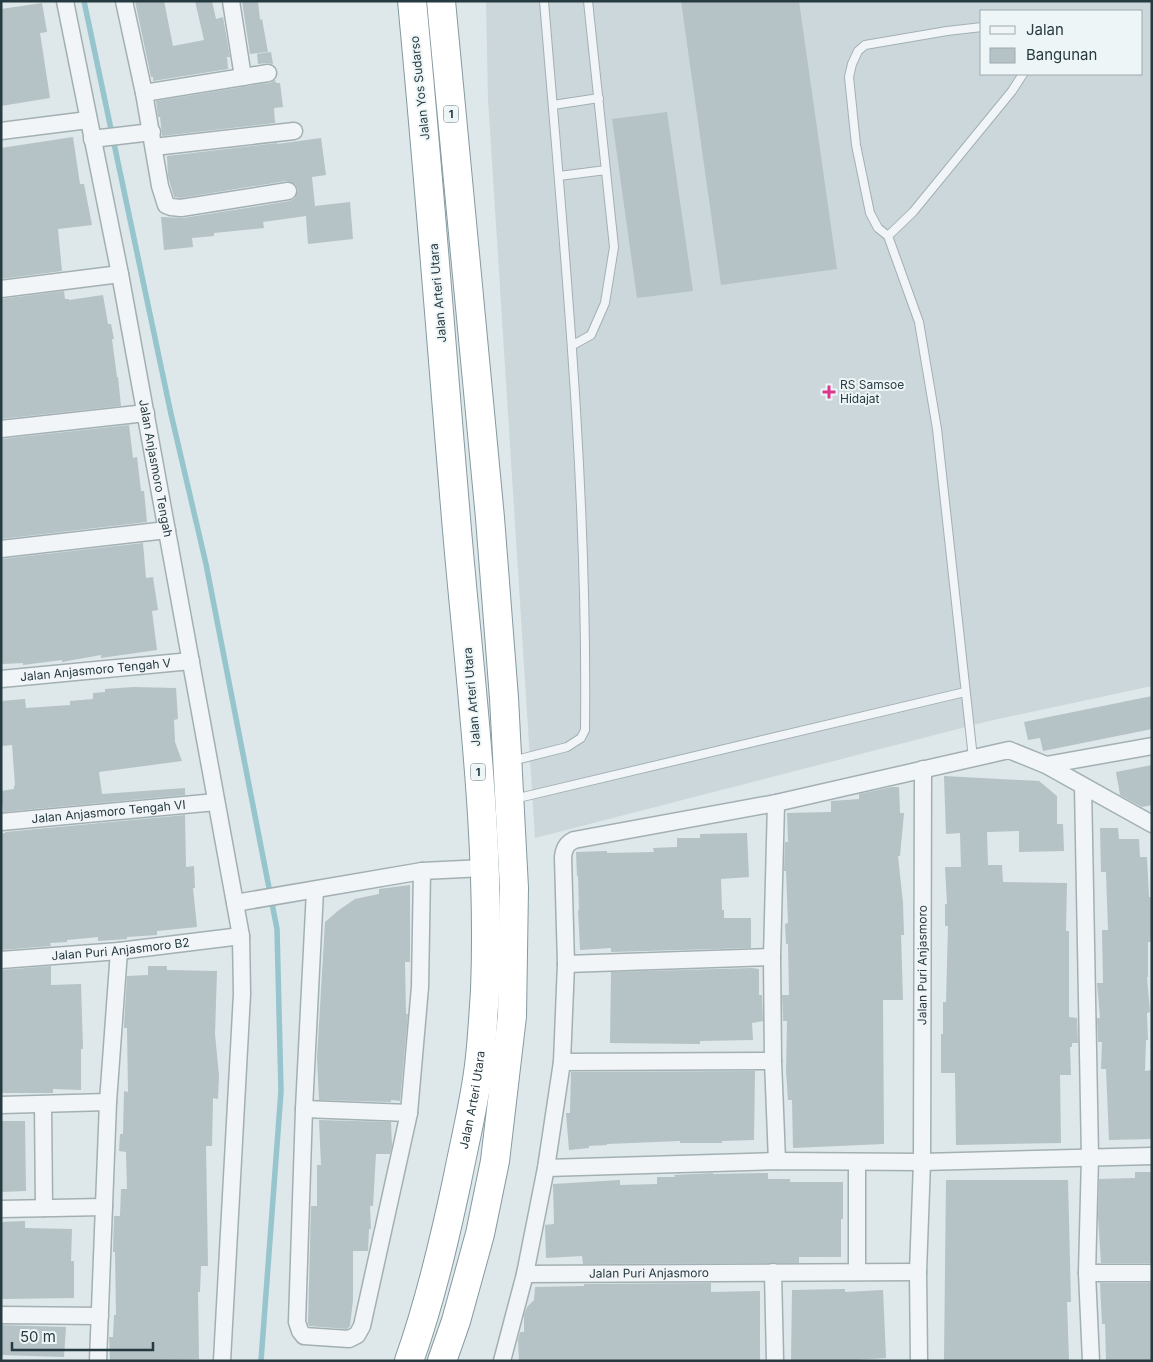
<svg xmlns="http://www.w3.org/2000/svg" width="1153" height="1362" font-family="Inter,sans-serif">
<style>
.built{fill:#ccd7db;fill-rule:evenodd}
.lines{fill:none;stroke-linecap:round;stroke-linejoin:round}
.stream{stroke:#96c5cd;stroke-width:5.5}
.building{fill:#b5c2c6}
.lane-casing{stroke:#a3b0b3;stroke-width:10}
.street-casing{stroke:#a3b0b3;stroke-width:19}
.highway-casing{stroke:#849aa1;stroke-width:30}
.lane{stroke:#f1f5f7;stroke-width:8}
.street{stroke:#f1f5f7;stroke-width:16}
.highway{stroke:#fff;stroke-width:28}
.poi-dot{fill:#da378c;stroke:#eef5f6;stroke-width:2}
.labels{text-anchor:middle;stroke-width:4;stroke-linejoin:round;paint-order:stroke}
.shield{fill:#eef5f6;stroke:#627277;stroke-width:1}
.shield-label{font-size:11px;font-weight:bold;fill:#263a41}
.street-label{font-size:12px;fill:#263a41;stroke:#eef5f6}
.poi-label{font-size:12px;fill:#263a41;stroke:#eef5f6;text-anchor:start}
</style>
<rect width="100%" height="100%" fill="#dee7e9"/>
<path class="built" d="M 486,1 L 1152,1 L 1152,686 L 989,721 L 535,838 L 488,99 ZM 982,11 L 1142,11 L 1142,74 L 982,74 Z"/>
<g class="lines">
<path class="stream" d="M 84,1 L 171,414 L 206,564 L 277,929 L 281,1091 L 261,1361"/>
</g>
<path class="building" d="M 135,1 L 164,1 L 173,46 L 204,40 L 195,1 L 212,1 L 216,19 L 223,17 L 230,57 L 227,57 L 228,69 L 153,81 L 153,77 L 151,77 Z
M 242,1 L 258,1 L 260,20 L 262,19 L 268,52 L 250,54 Z
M 681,1 L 799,1 L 837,269 L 721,285 Z
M 42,3 L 47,32 L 40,33 L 50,98 L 1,106 L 1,9 Z
M 271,52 L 273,64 L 267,63 L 258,64 L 257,54 Z
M 275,80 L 276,83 L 280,83 L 283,107 L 274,108 L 275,123 L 162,136 L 160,117 L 158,117 L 156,101 L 261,84 L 270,83 Z
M 667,112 L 693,291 L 637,298 L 612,119 Z
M 73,137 L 80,184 L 84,184 L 92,225 L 58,229 L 62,271 L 1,279 L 1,148 Z
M 321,138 L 326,175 L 312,177 L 315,206 L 350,202 L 353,239 L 308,244 L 306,216 L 263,222 L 264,228 L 214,233 L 214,236 L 192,238 L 193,247 L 164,250 L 161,217 L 183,218 L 290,201 L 295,198 L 298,190 L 295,184 L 286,181 L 181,198 L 174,197 L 168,176 L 167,156 L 277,143 L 277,144 Z
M 64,291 L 65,299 L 69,299 L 69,300 L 103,295 L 108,324 L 111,324 L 114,339 L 112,339 L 117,377 L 118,377 L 121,406 L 1,419 L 1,299 Z
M 129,425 L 133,458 L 137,457 L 141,491 L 144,491 L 147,522 L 1,539 L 1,439 Z
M 143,543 L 146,578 L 153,577 L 158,610 L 152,611 L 157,650 L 101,658 L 101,655 L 62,662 L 62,660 L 23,665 L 23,663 L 2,664 L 1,559 Z
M 133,687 L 176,688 L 178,719 L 174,720 L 175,742 L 182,761 L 99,772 L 102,794 L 185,788 L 185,795 L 3,812 L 1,791 L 14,789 L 14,786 L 15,785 L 12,745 L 2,746 L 1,701 L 25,699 L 26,708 L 70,705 L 70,701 L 93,699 L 93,693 L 105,692 L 105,689 Z
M 1152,696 L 1152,729 L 1043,751 L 1040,738 L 1028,740 L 1024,722 Z
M 1152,765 L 1152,805 L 1142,807 L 1120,795 L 1116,772 Z
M 944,776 L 1039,781 L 1057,796 L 1057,824 L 1063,824 L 1064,851 L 1019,852 L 1019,831 L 987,832 L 988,865 L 1002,865 L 1003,882 L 1067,883 L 1066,931 L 1069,931 L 1069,1017 L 1077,1018 L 1078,1043 L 1072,1043 L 1072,1047 L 1070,1047 L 1071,1075 L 1060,1075 L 1061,1143 L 956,1145 L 955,1073 L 941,1073 L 941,1034 L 943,1034 L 943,1002 L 946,1002 L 948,926 L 945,926 L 945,904 L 947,904 L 945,867 L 961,867 L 960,833 L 946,834 Z
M 892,787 L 899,787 L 900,813 L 904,813 L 900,856 L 898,856 L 903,903 L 904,935 L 901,935 L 903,1000 L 883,1000 L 884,1144 L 793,1148 L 792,1100 L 788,1100 L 786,1071 L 787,1021 L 783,1021 L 782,995 L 789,995 L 788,944 L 786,944 L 785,924 L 788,923 L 786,871 L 784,871 L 785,842 L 788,842 L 787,813 L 831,812 L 831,801 L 859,799 L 859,794 Z
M 185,815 L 186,867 L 194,866 L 195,888 L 193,888 L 197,927 L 157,931 L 157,935 L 127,937 L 127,939 L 98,941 L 98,937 L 67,940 L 67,942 L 50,943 L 51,946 L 1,950 L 1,833 L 5,833 L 5,832 Z
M 1100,828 L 1118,828 L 1119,839 L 1139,839 L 1140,857 L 1147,857 L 1149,897 L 1152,897 L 1152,942 L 1148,942 L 1148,977 L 1147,977 L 1150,1012 L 1147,1013 L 1148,1040 L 1146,1040 L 1145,1071 L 1152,1070 L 1152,1139 L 1109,1140 L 1106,1069 L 1101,1069 L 1102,1042 L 1098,1042 L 1097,1018 L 1100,1018 L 1097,983 L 1103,983 L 1102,930 L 1108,930 L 1106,872 L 1101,872 Z
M 747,833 L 749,877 L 721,879 L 722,910 L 724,910 L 724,918 L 751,918 L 751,948 L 611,952 L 611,948 L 580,950 L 578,910 L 579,910 L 578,876 L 577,876 L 576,852 L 607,851 L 607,853 L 654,852 L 653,848 L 677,847 L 677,838 L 700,838 L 700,834 Z
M 410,885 L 410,962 L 405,962 L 406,1014 L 408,1014 L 400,1101 L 391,1100 L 391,1102 L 319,1100 L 317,1058 L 325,922 L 339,910 L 355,899 L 379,894 L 379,889 Z
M 51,966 L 51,985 L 81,984 L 83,1049 L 81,1049 L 81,1090 L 53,1089 L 53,1093 L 1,1093 L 1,970 Z
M 148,966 L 167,966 L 167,970 L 217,971 L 215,1034 L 219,1076 L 218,1099 L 213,1098 L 212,1146 L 206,1146 L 208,1266 L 201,1266 L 200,1292 L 198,1292 L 199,1359 L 110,1361 L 109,1337 L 113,1337 L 114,1315 L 116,1315 L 115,1252 L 113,1252 L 114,1216 L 120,1216 L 121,1189 L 127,1189 L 126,1152 L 119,1151 L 120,1134 L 123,1134 L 124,1091 L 128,1092 L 127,1028 L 124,1028 L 124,1025 L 127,976 L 148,975 Z
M 752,968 L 759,969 L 759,995 L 762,995 L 763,1021 L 752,1023 L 753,1040 L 700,1041 L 700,1044 L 610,1043 L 611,972 Z
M 755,1071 L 754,1140 L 722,1141 L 722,1143 L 680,1143 L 680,1141 L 607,1144 L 607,1145 L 589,1146 L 589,1148 L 569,1150 L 566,1113 L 570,1113 L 571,1072 Z
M 319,1120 L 391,1122 L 392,1146 L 390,1154 L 376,1154 L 373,1206 L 370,1206 L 371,1229 L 369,1229 L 368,1251 L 353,1251 L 353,1300 L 350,1326 L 347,1329 L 309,1326 L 308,1323 L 311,1206 L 317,1206 L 317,1165 L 321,1165 Z
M 1,1121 L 25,1121 L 26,1191 L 1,1192 Z
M 1135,1172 L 1152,1172 L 1152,1263 L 1101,1263 L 1098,1217 L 1099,1179 L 1135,1178 Z
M 713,1173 L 713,1174 L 768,1173 L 768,1179 L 790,1179 L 790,1182 L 843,1182 L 843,1219 L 841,1219 L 841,1257 L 799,1257 L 799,1263 L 583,1264 L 582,1256 L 546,1258 L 545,1225 L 554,1224 L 553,1184 L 620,1180 L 620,1185 L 657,1184 L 657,1177 L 675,1177 L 674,1175 Z
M 946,1180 L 1068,1180 L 1071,1302 L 1067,1302 L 1069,1361 L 944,1361 Z
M 25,1221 L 25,1228 L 72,1229 L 71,1261 L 74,1261 L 74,1298 L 1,1299 L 1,1222 Z
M 711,1283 L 711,1292 L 760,1291 L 760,1361 L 519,1361 L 518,1340 L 520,1332 L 524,1332 L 524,1315 L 527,1307 L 534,1300 L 535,1287 L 584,1286 L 584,1284 Z
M 1100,1283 L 1152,1283 L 1152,1361 L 1106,1361 L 1105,1324 L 1102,1324 Z
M 845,1289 L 845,1292 L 883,1290 L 886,1358 L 841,1361 L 791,1361 L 792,1290 Z
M 1,1325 L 66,1327 L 64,1357 L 1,1355 Z"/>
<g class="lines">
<defs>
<path id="lane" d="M 553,105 L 599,98
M 559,176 L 606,170
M 888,236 L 913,212 L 1012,91 L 1023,74
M 573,345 L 591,335 L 605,303 L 614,247 L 588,1
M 973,758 L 937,429 L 919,322 L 888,236 L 878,228 L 870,213 L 856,145 L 849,77 L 852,64 L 858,51 L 865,45 L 947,31 L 982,27
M 512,761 L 567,747 L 581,738 L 585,730 C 588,487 564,244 544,1
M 514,799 L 965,692"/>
<g id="street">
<path id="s1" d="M 65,1 L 120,274 L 241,936 L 242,994 L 222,1361"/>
<path d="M 124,1 L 144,93 L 160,186 L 166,205 L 171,207 L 181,208 L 288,191"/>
<path d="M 231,1 L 243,77"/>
<path d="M 144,93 L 268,73"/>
<path d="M 1,131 L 88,120"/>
<path d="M 92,139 L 152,132"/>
<path d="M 154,147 L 294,131"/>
<path d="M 1,289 L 120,274"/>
<path d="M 1,429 L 146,413"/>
<path d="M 1,549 L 167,530"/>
<path id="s2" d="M 1,679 L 191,661"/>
<path d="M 1046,765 L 1152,746"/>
<path d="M 1083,786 L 1090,1157 L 1087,1273 L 1091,1361"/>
<path d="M 776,803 L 772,957 L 773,1061 L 777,1161"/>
<path id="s3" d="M 1,822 L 216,802"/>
<path d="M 315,890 L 304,1109 L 297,1322 L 300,1331 L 304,1336 L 349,1339 L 357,1335 L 362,1326 L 409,1113 L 420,987 L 422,871"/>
<path d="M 235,903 L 422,871 L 484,868"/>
<path id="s4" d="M 1,960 L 119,951 L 241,936"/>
<path d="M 566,964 L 772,957"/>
<path d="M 562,1062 L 773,1061"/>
<path d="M 43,1104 L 44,1208"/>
<path d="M 1,1105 L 108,1102"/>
<path d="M 304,1109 L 409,1113"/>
<path d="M 857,1162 L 857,1272"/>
<path d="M 546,1168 L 777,1161 L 922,1162 L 1152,1156"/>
<path d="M 1,1209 L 104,1207"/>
<path d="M 773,1272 L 775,1361"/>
<path d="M 1087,1273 L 1152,1273"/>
<path id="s5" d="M 525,1274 L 918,1272"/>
<path d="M 1,1315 L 100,1316"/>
<path d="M 98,1361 L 108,1102 L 119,951"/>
<path d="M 502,1361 L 525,1274 L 546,1168 L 562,1062 L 566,964 L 563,857 C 564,849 566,844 574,840 L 776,803 L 1009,750 L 1046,765 L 1152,824"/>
<path id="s6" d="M 919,1361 L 918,1272 L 922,1162 L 923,769"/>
</g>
<g id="highway">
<path d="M 441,1 L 490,518 L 504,698 L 514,888 L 512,1016 L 495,1161 L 480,1234 L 456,1321 L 442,1361"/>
<path id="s7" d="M 409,1361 C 430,1302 444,1242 457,1181 C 464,1145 473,1109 478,1073 C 482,1046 483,1018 485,991 C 491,838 470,682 457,530 C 442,354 429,177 412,1"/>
</g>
</defs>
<use href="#lane" class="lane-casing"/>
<use href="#street" class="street-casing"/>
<use href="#highway" class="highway-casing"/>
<use href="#lane" class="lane"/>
<use href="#street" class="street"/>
<use href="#highway" class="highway"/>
</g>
<path class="poi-dot" d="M826.5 384.5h5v5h5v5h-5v5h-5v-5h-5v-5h5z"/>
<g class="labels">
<g class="shield">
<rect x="443.5" y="105.5" width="15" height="17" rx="4"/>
<rect x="470.5" y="763.5" width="15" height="17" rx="4"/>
</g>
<g class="shield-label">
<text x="451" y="118">1</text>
<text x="478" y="776">1</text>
</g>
<g class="street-label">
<text transform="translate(420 88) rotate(-96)" y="4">Jalan Yos Sudarso</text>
<text transform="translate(438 293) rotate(-95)" y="4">Jalan Arteri Utara</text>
<text dy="4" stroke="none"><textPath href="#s1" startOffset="476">Jalan Anjasmoro Tengah</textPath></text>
<text dy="4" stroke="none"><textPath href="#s2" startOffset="95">Jalan Anjasmoro Tengah V</textPath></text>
<text transform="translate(472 697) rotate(-95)" y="4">Jalan Arteri Utara</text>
<text dy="4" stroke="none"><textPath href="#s3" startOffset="108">Jalan Anjasmoro Tengah VI</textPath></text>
<text dy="4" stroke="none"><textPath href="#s4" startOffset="120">Jalan Puri Anjasmoro B2</textPath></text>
<text dy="4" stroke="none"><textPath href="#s6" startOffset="396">Jalan Puri Anjasmoro</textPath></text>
<text dy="4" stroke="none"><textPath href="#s7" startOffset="269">Jalan Arteri Utara</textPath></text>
<text dy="4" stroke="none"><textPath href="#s5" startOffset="124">Jalan Puri Anjasmoro</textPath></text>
</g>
<g class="poi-label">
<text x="840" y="389">RS Samsoe<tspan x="840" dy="14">Hidajat</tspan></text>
</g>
</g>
<rect width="1153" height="1362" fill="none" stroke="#263a41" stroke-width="5"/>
<rect x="980" y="10" width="162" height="65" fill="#eef5f6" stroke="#9eaaae"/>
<rect x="990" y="26" width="25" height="8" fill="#f1f5f7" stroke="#9eaaae"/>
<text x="1026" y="35" font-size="15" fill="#263a41">Jalan</text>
<rect x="990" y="48" width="25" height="15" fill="#b5c2c6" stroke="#9eaaae"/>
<text x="1026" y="60" font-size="15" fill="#263a41">Bangunan</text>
<path d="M12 1342v8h141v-8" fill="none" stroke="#263a41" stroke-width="2.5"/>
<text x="20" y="1342" font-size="15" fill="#263a41" stroke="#eef5f6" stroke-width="4" paint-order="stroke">50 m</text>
</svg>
